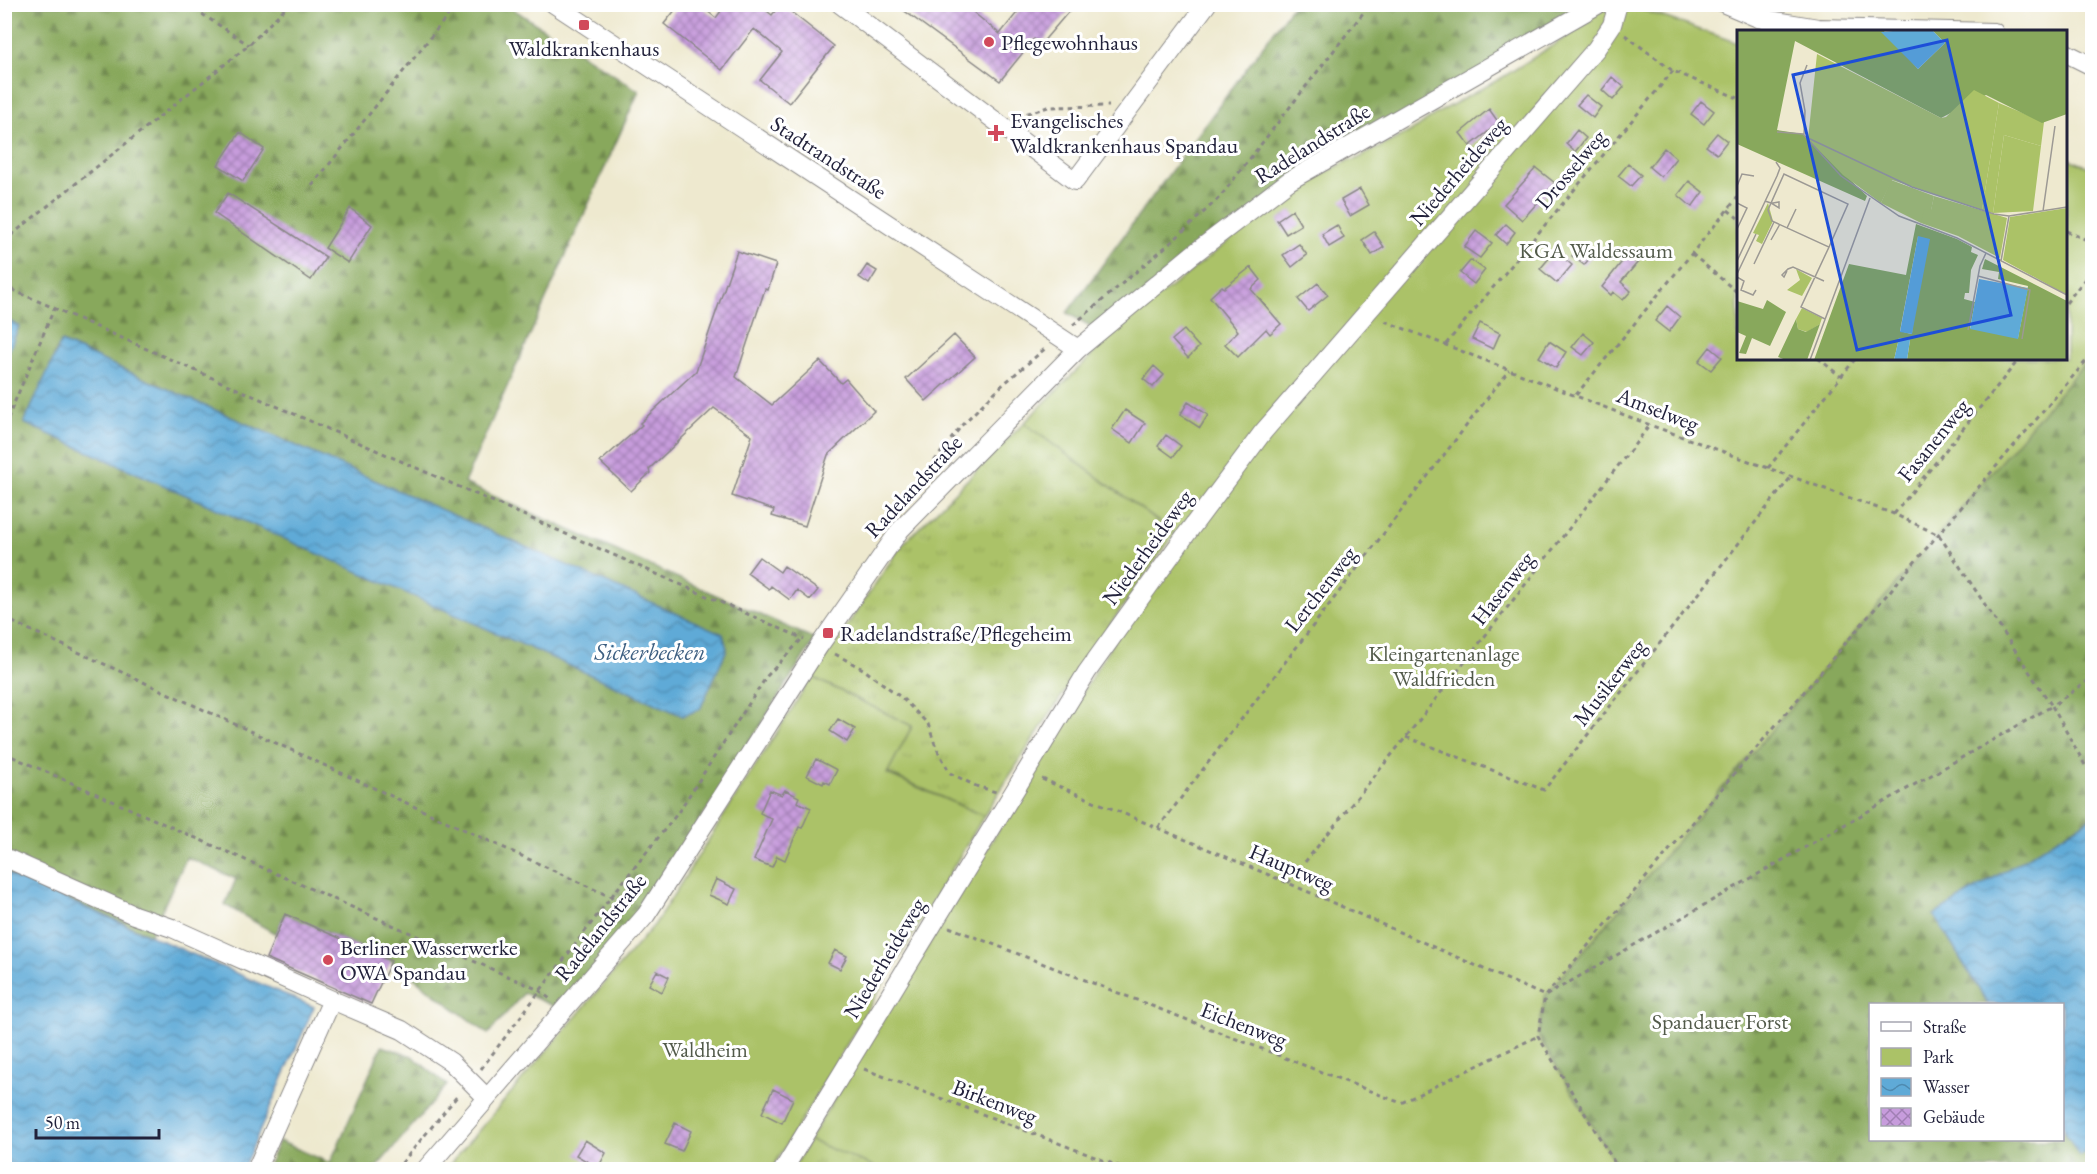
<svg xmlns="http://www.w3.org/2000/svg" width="2097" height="1174" font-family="'EB Garamond',serif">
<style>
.grass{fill:url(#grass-tufts);stroke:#667251;stroke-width:1.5}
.forest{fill:url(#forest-firs);stroke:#55654c;stroke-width:1.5;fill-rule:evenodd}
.green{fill:#abc267;stroke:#667251;stroke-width:1.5}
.water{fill:url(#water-waves);stroke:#406689;stroke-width:1.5}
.building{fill:url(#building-cross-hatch)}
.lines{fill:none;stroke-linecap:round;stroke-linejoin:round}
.minor-casing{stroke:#888685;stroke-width:20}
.path{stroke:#888685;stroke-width:3;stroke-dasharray:4.5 4.5;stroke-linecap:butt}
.minor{stroke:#fff;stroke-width:18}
.poi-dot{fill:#d1495b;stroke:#fff;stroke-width:2}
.labels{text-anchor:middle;stroke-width:6;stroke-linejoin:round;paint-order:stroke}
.poi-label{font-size:22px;fill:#22223b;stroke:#fff;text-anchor:start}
.street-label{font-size:22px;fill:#22223b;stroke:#fff}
.park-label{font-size:22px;fill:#525a4a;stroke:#fff}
.water-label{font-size:24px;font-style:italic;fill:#3d5f81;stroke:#fff}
.inset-road{fill:none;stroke:#9c9994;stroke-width:1.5}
.view{fill:#1d4ed8;fill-opacity:0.15;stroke:#1d4ed8;stroke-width:3}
.inset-edge{fill:none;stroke:#22223b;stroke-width:3}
</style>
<defs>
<pattern id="grass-tufts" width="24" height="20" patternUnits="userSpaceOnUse" patternTransform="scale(1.5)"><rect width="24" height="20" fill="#abc267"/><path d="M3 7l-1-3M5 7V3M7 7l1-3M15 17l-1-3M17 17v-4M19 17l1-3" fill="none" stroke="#93a65a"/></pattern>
<pattern id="forest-firs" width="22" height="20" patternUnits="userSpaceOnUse" patternTransform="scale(1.5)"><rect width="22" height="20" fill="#88a85c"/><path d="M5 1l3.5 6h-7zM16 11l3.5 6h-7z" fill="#6f884d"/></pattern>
<pattern id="water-waves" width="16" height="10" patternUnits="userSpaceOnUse" patternTransform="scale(1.5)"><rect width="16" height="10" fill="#5faad7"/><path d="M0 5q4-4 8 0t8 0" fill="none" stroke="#4e8ab0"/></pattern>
<pattern id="building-cross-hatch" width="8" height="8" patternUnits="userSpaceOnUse" patternTransform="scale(1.5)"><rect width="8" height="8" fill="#c79cdc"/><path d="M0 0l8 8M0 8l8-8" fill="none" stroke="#a17fb4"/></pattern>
</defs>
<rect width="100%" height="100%" fill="#fff"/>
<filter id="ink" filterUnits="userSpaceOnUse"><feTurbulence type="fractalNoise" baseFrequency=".0167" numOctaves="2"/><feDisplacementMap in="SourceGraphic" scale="12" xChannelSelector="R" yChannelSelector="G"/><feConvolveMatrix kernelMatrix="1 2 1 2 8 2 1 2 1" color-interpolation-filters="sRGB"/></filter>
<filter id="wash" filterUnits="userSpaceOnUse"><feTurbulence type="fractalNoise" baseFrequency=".008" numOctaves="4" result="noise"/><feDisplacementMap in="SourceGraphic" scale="24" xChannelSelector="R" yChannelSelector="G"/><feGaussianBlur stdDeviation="1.35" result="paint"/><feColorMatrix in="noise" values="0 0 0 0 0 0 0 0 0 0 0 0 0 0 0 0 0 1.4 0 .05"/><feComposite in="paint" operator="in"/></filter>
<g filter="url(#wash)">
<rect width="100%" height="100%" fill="#eee9cf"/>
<path class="grass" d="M 1024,423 L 1175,534 C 1107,625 1045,720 984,816 L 887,773 L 912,726 L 812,677 L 901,546 Z
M 809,1140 L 883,1169 L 792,1170 Z"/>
<path class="forest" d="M 5,5 L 507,5 L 639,91 L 464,483 L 815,639 L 642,912 L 558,1008 L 524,993 L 488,1034 L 391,961 L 285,914 L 276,934 L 225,905 L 236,879 L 187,857 L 150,935 L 5,872 L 4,360 L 19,327 L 5,319 ZM 61,342 L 722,634 L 727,649 L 700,709 L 683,716 L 25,423 Z
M 1293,5 L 1601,5 L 1289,181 L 1099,331 L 1067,313 Z
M 2092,354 L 2092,817 L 1934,915 L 1988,1004 L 1870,1004 L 1870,1140 L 2062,1140 L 2063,1128 L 2079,1155 L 2092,1147 L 2092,1169 L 1619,1169 L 1538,1036 L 1545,996 Z
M 382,1046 L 412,1056 L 447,1085 L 375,1169 L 266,1170 L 279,1141 L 330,1163 Z"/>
<path class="green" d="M 1606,5 L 1629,5 L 1738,43 L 1738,358 L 2066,358 L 2066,158 L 2092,168 L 2092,354 L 1545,996 L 1538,1036 L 1619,1169 L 883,1170 L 809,1140 L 1178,536 L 1024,423 L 1118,329 L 1292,191 L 1349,160 L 1355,160 L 1417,128 L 1434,115 L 1503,77 L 1582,27 Z
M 812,677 L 912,726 L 887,774 L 984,816 L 772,1169 L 445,1170 L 655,924 Z"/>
<path class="water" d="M 5,319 L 19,326 L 5,360 Z
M 61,342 L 723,634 L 727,649 L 700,709 L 683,716 L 24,423 Z
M 2092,817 L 2092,1147 L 2079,1156 L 2063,1128 L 2062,1004 L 1988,1004 L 1934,915 Z
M 4,872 L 314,1007 L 243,1169 L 5,1169 Z"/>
<g id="blocks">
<path class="building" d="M 680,4 L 698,4 L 716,18 L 726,4 L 758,4 L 772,15 L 781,4 L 834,46 L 789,103 L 760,80 L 782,52 L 754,29 L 722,70 L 664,24 Z
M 895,4 L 963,4 L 1000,34 L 1024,4 L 1075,4 L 1041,44 L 1034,39 L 1000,81 Z
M 1612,77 L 1624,87 L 1613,100 L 1602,90 Z
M 1586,95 L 1601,107 L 1593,118 L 1577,105 Z
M 1701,101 L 1714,111 L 1704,124 L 1691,114 Z
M 1489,109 L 1499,123 L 1470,146 L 1460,133 Z
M 1577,130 L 1586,138 L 1575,152 L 1566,144 Z
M 240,132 L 264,149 L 243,181 L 218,165 Z
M 1717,133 L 1727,141 L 1717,154 L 1706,146 Z
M 1664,148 L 1676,158 L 1661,177 L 1649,167 Z
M 1628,164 L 1641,175 L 1631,186 L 1618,176 Z
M 1536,168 L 1555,183 L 1522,220 L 1504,204 Z
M 1689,181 L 1703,192 L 1692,207 L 1678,195 Z
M 1360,189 L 1369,205 L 1350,216 L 1341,200 Z
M 228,193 L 326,257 L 311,280 L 214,213 Z
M 350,208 L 372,225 L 348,263 L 325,248 Z
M 1292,210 L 1301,225 L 1286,234 L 1277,220 Z
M 1506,224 L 1515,232 L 1506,244 L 1496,235 Z
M 1337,225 L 1344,238 L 1329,247 L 1322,234 Z
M 1476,231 L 1492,243 L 1480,258 L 1464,247 Z
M 1374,232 L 1384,247 L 1372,255 L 1362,240 Z
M 1583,243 L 1595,252 L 1584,265 L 1572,256 Z
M 1299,244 L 1307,255 L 1292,267 L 1283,255 Z
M 737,251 L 776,264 L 768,290 L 765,289 L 736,377 L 772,405 L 820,361 L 841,383 L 846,379 L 874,411 L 828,455 L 805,526 L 772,516 L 774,510 L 732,496 L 752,436 L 714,408 L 649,469 L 650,473 L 631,491 L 600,462 L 642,425 L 640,423 L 696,371 Z
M 1555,251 L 1572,265 L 1557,283 L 1540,269 Z
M 1628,254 L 1638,262 L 1621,282 L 1631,291 L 1623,300 L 1613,292 L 1611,295 L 1602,287 Z
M 1471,260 L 1485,270 L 1474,284 L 1460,273 Z
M 867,265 L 877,271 L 869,284 L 859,277 Z
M 1251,267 L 1261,280 L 1251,289 L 1281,324 L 1270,334 L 1266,329 L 1238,357 L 1225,344 L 1238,331 L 1210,297 L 1222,286 L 1224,288 Z
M 1318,283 L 1328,295 L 1308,311 L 1298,299 Z
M 1667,306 L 1680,317 L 1669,332 L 1655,321 Z
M 1480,323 L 1500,333 L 1493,349 L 1472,339 Z
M 1184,330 L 1199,347 L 1188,358 L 1172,340 Z
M 1583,333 L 1594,342 L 1583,355 L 1572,347 Z
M 954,335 L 975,357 L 926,401 L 906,379 Z
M 1549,341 L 1566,352 L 1556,368 L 1539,357 Z
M 1710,347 L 1722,357 L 1711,370 L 1699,361 Z
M 1154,366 L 1164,375 L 1153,387 L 1143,379 Z
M 1188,402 L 1208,415 L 1200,428 L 1180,415 Z
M 1125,410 L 1145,423 L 1132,443 L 1112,429 Z
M 1166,435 L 1181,446 L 1173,457 L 1158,446 Z
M 759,557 L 780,572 L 784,566 L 818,590 L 810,600 L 797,590 L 790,600 L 771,586 L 769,589 L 747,573 Z
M 838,719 L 855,729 L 847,742 L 830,731 Z
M 816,759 L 837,770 L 830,784 L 824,781 L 823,784 L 807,776 Z
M 770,790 L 782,795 L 785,790 L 799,797 L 797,802 L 811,808 L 802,828 L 799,827 L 785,860 L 777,856 L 772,867 L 754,860 L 772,819 L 760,813 Z
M 716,879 L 736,889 L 729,904 L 709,895 Z
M 285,914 L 391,961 L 371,1004 L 266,958 Z
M 835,950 L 847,956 L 840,969 L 828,963 Z
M 657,971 L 669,977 L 662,992 L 649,985 Z
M 773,1089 L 793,1099 L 782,1123 L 762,1113 Z
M 675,1123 L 691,1131 L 682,1151 L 665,1144 Z
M 585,1140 L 606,1153 L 598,1168 L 576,1155 Z"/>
</g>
</g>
<g filter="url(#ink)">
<use href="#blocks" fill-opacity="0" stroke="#888685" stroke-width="1.5"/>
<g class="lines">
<defs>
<path id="minor" d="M 554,4 L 1078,349
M 840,4 L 1075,181 L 1207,4
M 1725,4 L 1758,18 L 1818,28 L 1994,32
M 2066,53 L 2092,66
M 4,857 L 134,915 L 172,928 L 332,1000 L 402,1030 L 451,1062 L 487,1098
M 256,1170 L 332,1000
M 425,1170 L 646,915 L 819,646 L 900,530 L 1078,349 L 1192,255 L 1289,181 L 1599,4
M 783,1170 L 1087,672 L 1185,536 L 1263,432 L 1596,49 L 1612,25 L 1618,4"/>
</defs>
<use href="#minor" class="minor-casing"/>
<path class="path" d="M 187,4 L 249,45
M 1625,35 L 1673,71 L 1738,98
M 1018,116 L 1048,107 L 1109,106
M 312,186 L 457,4
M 1728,210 L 1738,218
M 2066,231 L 2092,242
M 4,241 L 249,45 L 289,4
M 1692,254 L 1738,293
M 4,286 L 804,639
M 2066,303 L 2092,270
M 1073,325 L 1175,239 L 1220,197 L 1370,4
M 1446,344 L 1673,71
M 1818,358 L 1840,376
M 1576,395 L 1738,197
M 4,427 L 54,309
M 1768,468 L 1856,358
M 907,497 L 962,425 L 999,388 L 1047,347
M 1894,514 L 2020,358
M 4,618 L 611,897 L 622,917
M 835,654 L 863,669 L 902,698 L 928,724 L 936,747 L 950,773 L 976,786 L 996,792
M 1406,737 L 1544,790 L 1791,477
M 4,742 L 7,754
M 4,753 L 539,990 L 550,999
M 2085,765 L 2052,706 L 2092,678
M 1042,779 L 1288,883 L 1545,996 L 2052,706 L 1939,535 L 1894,514 L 1650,425 L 1382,320
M 1158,828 L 1509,370
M 1288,883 L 1406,737 L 1650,425
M 949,927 L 1401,1103 L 1538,1036
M 481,1069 L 611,897 L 677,814 L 767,676 L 801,640
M 864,1069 L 1129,1170
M 396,1170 L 459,1094
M 1619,1170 L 1538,1036 L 1545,996 L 2092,354"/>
<use href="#minor" class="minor"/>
</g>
</g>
<g class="poi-dot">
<rect x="578" y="19" width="12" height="12" rx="3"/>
<circle cx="989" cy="42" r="6"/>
<path d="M993 124h6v6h6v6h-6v6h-6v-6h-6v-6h6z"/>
<rect x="822" y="627" width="12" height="12" rx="3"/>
<circle cx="328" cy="960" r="6"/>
</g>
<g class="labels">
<g class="poi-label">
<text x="1001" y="50">Pflegewohnhaus</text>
<text x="584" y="56" text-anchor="middle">Waldkrankenhaus</text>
<text x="1010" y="128">Evangelisches<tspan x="1010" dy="25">Waldkrankenhaus Spandau</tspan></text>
<text x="840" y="641">Radelandstraße/Pflegeheim</text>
<text x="340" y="955">Berliner Wasserwerke<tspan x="340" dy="25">OWA Spandau</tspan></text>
</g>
<g class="street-label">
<text transform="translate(1312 143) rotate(-32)" y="8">Radelandstraße</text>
<text transform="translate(829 157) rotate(33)" y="8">Stadtrandstraße</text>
<text transform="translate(1570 169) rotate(-50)" y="8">Drosselweg</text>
<text transform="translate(1458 171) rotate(-49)" y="8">Niederheideweg</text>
<text transform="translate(1658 409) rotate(21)" y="8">Amselweg</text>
<text transform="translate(1933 440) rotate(-51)" y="8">Fasanenweg</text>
<text transform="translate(913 486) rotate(-47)" y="8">Radelandstraße</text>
<text transform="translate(1147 547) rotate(-54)" y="8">Niederheideweg</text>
<text transform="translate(1502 588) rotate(-52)" y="8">Hasenweg</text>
<text transform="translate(1320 589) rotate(-52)" y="8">Lerchenweg</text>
<text transform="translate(1609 682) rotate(-52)" y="8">Musikerweg</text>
<text transform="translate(1292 867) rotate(23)" y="8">Hauptweg</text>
<text transform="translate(600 927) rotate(-51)" y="8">Radelandstraße</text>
<text transform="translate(884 958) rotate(-59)" y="8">Niederheideweg</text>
<text transform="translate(1244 1024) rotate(21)" y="8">Eichenweg</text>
<text transform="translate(995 1101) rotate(21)" y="8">Birkenweg</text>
</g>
<g class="park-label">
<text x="1596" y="258">KGA Waldessaum</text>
<text x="1444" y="661">Kleingartenanlage<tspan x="1444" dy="25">Waldfrieden</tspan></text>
<text x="1720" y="1029">Spandauer Forst</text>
<text x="705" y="1057">Waldheim</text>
</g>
<g class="water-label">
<text x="650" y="660">Sickerbecken</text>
</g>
</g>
<g transform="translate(1737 30)">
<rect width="330" height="330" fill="#eee9cf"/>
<path d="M 262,73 L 307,92 L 304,116 L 267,105 L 256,183 L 245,180 ZM 154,150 L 197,166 L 194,181 L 184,193 L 144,173 ZM 31,173 L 36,191 L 25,214 L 19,211 L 22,205 L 16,203 ZM 59,239 L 75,248 L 65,266 L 50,260 L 63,250 ZM 65,278 L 85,288 L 83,294 L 70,302 L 61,299 L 59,289 Z" fill="#abc267"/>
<path d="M 0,0 L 146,0 L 181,39 L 208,13 L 195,0 L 330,0 L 330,84 L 305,93 L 249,65 L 204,88 L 58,11 L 40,100 L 66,104 L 130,166 L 128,171 L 0,114 ZM 179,194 L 220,209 L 235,217 L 234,222 L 241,225 L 234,240 L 232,263 L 228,263 L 227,269 L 238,272 L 233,298 L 281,308 L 291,256 L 261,249 L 262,242 L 245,239 L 248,229 L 330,271 L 330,330 L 170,330 L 173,310 L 162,308 L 157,330 L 77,330 L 112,234 L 169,245 ZM 181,206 L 175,304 L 174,304 L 163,301 ZM 30,270 L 49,282 L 33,316 L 15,308 L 9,324 L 2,323 L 9,306 L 0,302 L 0,271 L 26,279 ZM 59,289 L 61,299 L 69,302 L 83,294 L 70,330 L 49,330 L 41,327 Z" fill="#88a85c" fill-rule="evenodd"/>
<path d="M 80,24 L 204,88 L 209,87 L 237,60 L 262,73 L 245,180 L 155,150 L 144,173 L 106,145 L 71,109 ZM 267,105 L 304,116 L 296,181 L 256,183 ZM 197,166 L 270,188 L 263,228 L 221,206 L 184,193 L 187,179 L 194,180 ZM 330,178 L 330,265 L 266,230 L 273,187 Z" fill="#abc267"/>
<path d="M 168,0 L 195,0 L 208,13 L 181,39 L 144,2 ZM 181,206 L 193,209 L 175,304 L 163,302 ZM 242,249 L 291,258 L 281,309 L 233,299 ZM 162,308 L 173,310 L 170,330 L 157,330 Z" fill="#5faad7"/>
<path class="inset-road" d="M 40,102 L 66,104 L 104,146 L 162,186 L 220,208 L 330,265M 67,105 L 68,81 L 63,53 L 70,35M 71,108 L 175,157 L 257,184 L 272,186 L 330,177M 0,156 L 5,144 L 17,146M 28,171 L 34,173 L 47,144 L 111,174 L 92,217M 42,172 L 42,178 L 34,173 L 36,173 ZM 0,173 L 10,178 L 0,199M 34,173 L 31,180 L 35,191 L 92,217 L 64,277 L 88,289M 306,181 L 318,96M 50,198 L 59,179M 34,210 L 43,194M 0,231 L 40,146 L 43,138 L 39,132M 264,231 L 272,186M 17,234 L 37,192M 50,241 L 47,247 L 45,245 L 51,239 L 56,237 L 87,251M 0,244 L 19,204M 241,246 L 293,260 L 285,309M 0,247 L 7,251 L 4,260 L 16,265 L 19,260M 231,300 L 243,236 L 249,223M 73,330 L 133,168"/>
<path class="view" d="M 210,10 L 274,285 L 120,320 L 56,45 Z"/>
<rect width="330" height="330" class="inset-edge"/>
</g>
<rect width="2097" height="1174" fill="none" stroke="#fff" stroke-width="24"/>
<rect x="1869" y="1003" width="195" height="138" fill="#ffffff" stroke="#a7a7b1" stroke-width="1.5"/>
<rect x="1881" y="1022" width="30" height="9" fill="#ffffff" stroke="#a7a7b1" stroke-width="1.5"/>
<text x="1923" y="1033" font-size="18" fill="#22223b">Straße</text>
<rect x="1881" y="1048" width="30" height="18" fill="#abc267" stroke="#a7a7b1" stroke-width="1.5"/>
<text x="1923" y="1063" font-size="18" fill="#22223b">Park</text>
<rect x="1881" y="1078" width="30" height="18" fill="url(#water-waves)" stroke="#a7a7b1" stroke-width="1.5"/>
<text x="1923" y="1093" font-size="18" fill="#22223b">Wasser</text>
<rect x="1881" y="1108" width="30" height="18" fill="url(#building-cross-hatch)" stroke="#a7a7b1" stroke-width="1.5"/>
<text x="1923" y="1123" font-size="18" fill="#22223b">Gebäude</text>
<path d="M36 1129v9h123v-9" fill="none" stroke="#22223b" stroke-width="3"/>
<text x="45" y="1129" font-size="18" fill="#22223b" stroke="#ffffff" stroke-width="4.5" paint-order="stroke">50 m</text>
</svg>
